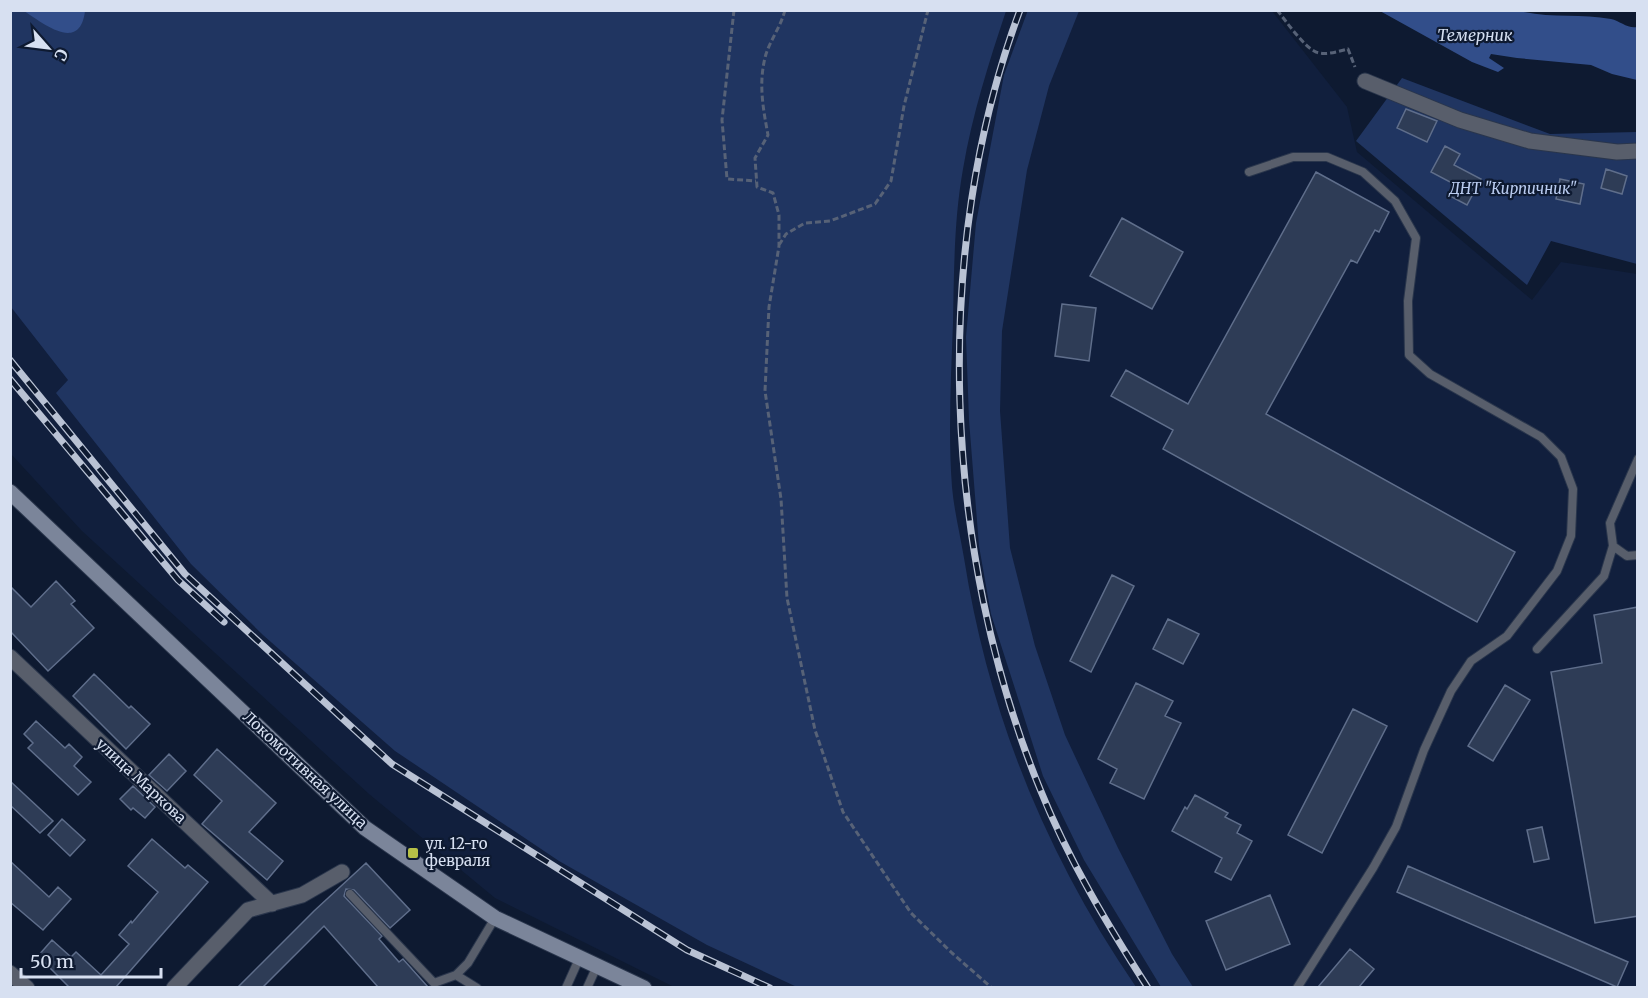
<svg xmlns="http://www.w3.org/2000/svg" width="1648" height="998" font-family="Merriweather,serif">
<style>
.built{fill:#111f3d}
.green{fill:#203561}
.water{fill:#324e8a}
.building{fill:#2e3c56;stroke:#5f6e8b;stroke-width:1.5}
.lines{fill:none;stroke-linecap:round;stroke-linejoin:round}
.lane-casing{stroke:#2a364c;stroke-width:10}
.street-casing{stroke:#2a364c;stroke-width:17}
.secondary-casing{stroke:#2a364c;stroke-width:17}
.path{stroke:#576277;stroke-width:3;stroke-dasharray:6 3;stroke-linecap:butt}
.lane{stroke:#585e6b;stroke-width:8}
.street{stroke:#585e6b;stroke-width:15}
.secondary{stroke:#7b859a;stroke-width:15}
.rail-casing{stroke:#b9c2d4;stroke-width:7}
.rail{stroke:#0e1a31;stroke-width:4.5;stroke-dasharray:14;stroke-linecap:butt}
.poi-dot{fill:#b7c147;stroke:#0e1a31;stroke-width:2}
.labels{text-anchor:middle;stroke-width:4.5;stroke-linejoin:round;paint-order:stroke}
.park-label{font-size:15px;font-style:italic;fill:#baccf0;stroke:#0e1a31}
.street-label{font-size:15px;fill:#d7e0f1;stroke:#0e1a31}
.poi-label{font-size:15px;fill:#d7e0f1;stroke:#0e1a31;text-anchor:start}
.water-label{font-size:16px;font-style:italic;fill:#d4def0;stroke:#0e1a31}
</style>
<rect width="100%" height="100%" fill="#0e1a31"/>
<path class="built" d="M 954,11 L 1272,11 L 1347,107 L 1357,152 L 1532,300 L 1561,262 L 1637,274 L 1637,987 L 1118,987 L 860,596 Z
M 10,287 L 924,987 L 674,987 L 495,898 L 369,794 L 82,531 L 11,454 Z"/>
<path class="green" d="M 1028,10 L 1079,11 L 1049,86 L 1027,170 L 1002,331 L 1000,411 L 1010,548 L 1035,646 L 1065,735 L 1118,848 L 1172,954 L 1193,987 L 1161,987 L 1084,860 L 1043,776 L 991,614 L 979,546 L 969,420 L 966,337 L 976,223 L 1004,75 Z
M 11,11 L 1006,11 C 989,62 972,115 963,169 C 954,219 954,272 953,323 C 951,377 948,433 952,487 C 954,510 960,534 964,558 C 989,716 1046,855 1136,987 L 797,987 L 707,945 L 559,861 L 395,751 L 263,635 L 191,564 L 56,393 L 68,380 L 11,307 Z
M 1402,78 L 1550,134 L 1637,132 L 1637,264 L 1551,241 L 1527,285 L 1356,141 Z"/>
<path class="water" d="M 1516,10 C 1547,19 1580,13 1611,19 C 1620,21 1628,29 1637,27 L 1637,80 L 1612,74 L 1591,65 L 1517,58 L 1491,54 L 1489,58 L 1504,68 L 1498,72 L 1472,62 L 1380,11 Z
M 24,11 L 85,11 C 80,53 44,24 24,11 Z"/>
<path class="building" d="M 1406,109 L 1437,121 L 1427,142 L 1397,128 Z
M 1445,146 L 1460,154 L 1454,165 L 1481,179 L 1467,205 L 1448,195 L 1454,184 L 1431,172 Z
M 1606,169 L 1627,176 L 1622,194 L 1601,188 Z
M 1316,172 L 1389,212 L 1379,232 L 1375,230 L 1357,263 L 1351,260 L 1266,414 L 1515,552 L 1477,622 L 1163,449 L 1173,430 L 1111,396 L 1126,370 L 1188,404 Z
M 1560,179 L 1584,184 L 1580,204 L 1556,199 Z
M 1122,218 L 1183,252 L 1152,309 L 1090,276 Z
M 1062,304 L 1096,308 L 1089,361 L 1055,356 Z
M 1112,575 L 1134,586 L 1091,672 L 1070,661 Z
M 56,581 L 75,601 L 71,604 L 94,628 L 48,671 L 10,631 L 10,586 L 31,607 Z
M 1638,607 L 1638,916 L 1595,923 L 1551,672 L 1602,663 L 1594,615 Z
M 1168,619 L 1199,634 L 1183,664 L 1153,649 Z
M 94,674 L 129,708 L 131,706 L 150,724 L 126,749 L 73,696 Z
M 1136,683 L 1173,701 L 1165,716 L 1181,723 L 1144,799 L 1110,783 L 1117,769 L 1098,759 Z
M 1505,685 L 1530,700 L 1493,761 L 1468,746 Z
M 1353,709 L 1387,726 L 1322,853 L 1288,835 Z
M 36,721 L 65,748 L 69,744 L 82,757 L 74,766 L 91,782 L 78,795 L 28,748 L 33,743 L 24,734 Z
M 217,749 L 276,803 L 249,832 L 283,861 L 267,880 L 202,824 L 222,801 L 194,775 Z
M 169,754 L 186,771 L 167,791 L 149,775 Z
M 10,781 L 53,821 L 40,833 L 10,805 Z
M 133,786 L 155,807 L 145,818 L 133,808 L 131,810 L 120,799 Z
M 1195,795 L 1228,813 L 1225,817 L 1241,825 L 1237,833 L 1252,841 L 1231,880 L 1215,872 L 1222,858 L 1172,831 L 1185,807 L 1187,809 Z
M 62,819 L 85,840 L 70,856 L 48,835 Z
M 1542,827 L 1549,859 L 1534,862 L 1527,830 Z
M 152,839 L 185,868 L 188,865 L 208,882 L 116,987 L 69,987 L 38,956 L 52,940 L 71,957 L 76,952 L 101,975 L 129,944 L 119,935 L 131,921 L 132,923 L 158,892 L 128,866 Z
M 10,861 L 49,897 L 58,887 L 71,899 L 43,930 L 10,902 Z
M 366,863 L 410,910 L 390,928 L 354,890 L 346,889 L 344,896 L 382,936 L 379,939 L 399,962 L 403,959 L 428,987 L 378,987 L 324,926 L 263,987 L 238,987 L 314,911 Z
M 1408,866 L 1628,962 L 1617,987 L 1397,892 Z
M 1270,895 L 1290,944 L 1226,970 L 1206,921 Z
M 1350,949 L 1374,969 L 1359,987 L 1318,987 Z"/>
<g class="lines">
<defs>
<path id="lane" d="M 1249,172 L 1293,157 L 1327,157 L 1363,172 L 1395,201 L 1416,238 L 1408,301 L 1409,355 L 1430,374 L 1541,437 L 1561,457 L 1573,489 L 1571,536 L 1557,571 L 1507,636 L 1471,661 L 1451,691 L 1424,750 L 1396,827 L 1373,868 L 1297,988
M 1638,459 L 1610,523 L 1613,546 L 1627,556 L 1638,555
M 1537,649 L 1604,576 L 1613,546
M 350,894 L 434,983 L 456,975 L 468,963 L 495,918
M 456,975 L 477,988
M 566,988 L 579,959
M 587,988 L 597,966"/>
<path id="street" d="M 1365,81 L 1460,120 L 1530,141 L 1617,152 L 1638,151
M 10,657 L 272,904
M 10,973 L 27,988
M 174,988 L 248,910 L 302,895 L 342,872"/>
<path id="secondary" d="M 10,492 L 365,828 L 495,918 L 644,988"/>
</defs>
<use href="#lane" class="lane-casing"/>
<use href="#street" class="street-casing"/>
<use href="#secondary" class="secondary-casing"/>
<path class="path" d="M 734,10 L 722,120 L 727,179 L 756,181
M 785,10 C 781,26 771,39 766,54 C 758,82 763,108 768,135 L 755,158 L 757,187 L 773,193 L 779,215 L 779,246 L 769,307 L 765,391 L 781,499 L 787,598 L 815,730 L 843,812 L 911,913 L 952,953 L 992,988
M 1277,10 C 1286,21 1304,47 1316,52 C 1325,56 1339,51 1348,49 L 1355,67
M 779,245 L 786,234 L 805,223 L 830,221 L 875,204 L 891,181 L 904,106 L 928,10"/>
<use href="#lane" class="lane"/>
<use href="#street" class="street"/>
<use href="#secondary" class="secondary"/>
<defs>
<path id="rail" d="M 1020,10 C 930,251 943,552 1040,789 C 1068,859 1107,924 1148,988
M 10,360 L 185,574 L 392,764 L 687,950 L 770,988
M 10,379 L 178,580 L 224,622"/>
</defs>
<use href="#rail" class="rail-casing"/>
<use href="#rail" class="rail"/>
</g>
<rect class="poi-dot" x="407" y="847" width="12" height="12" rx="3"/>
<g class="labels">
<g class="park-label">
<text x="1513" y="194">ДНТ "Кирпичник"</text>
</g>
<g class="street-label">
<text transform="translate(305 770) rotate(43)" y="5">Локомотивная улица</text>
<text transform="translate(141 781) rotate(43)" y="5">улица Маркова</text>
</g>
<g class="poi-label">
<text x="425" y="849">ул. 12-го<tspan x="425" dy="17">февраля</tspan></text>
</g>
<g class="water-label">
<text x="1475" y="41">Темерник</text>
</g>
</g>
<rect width="1648" height="998" fill="none" stroke="#d7e0f1" stroke-width="24"/>
<g transform="translate(48 48) rotate(118)" stroke="#0e1a31" stroke-width="4.5" paint-order="stroke">
<path d="M0-4.5L10 22L0 15L-10 22Z" fill="#d7e0f1"/>
<text y="-9" font-size="16" font-weight="bold" text-anchor="middle" fill="#d7e0f1">С</text>
</g>
<path d="M21 968v9h140v-9" fill="none" stroke="#d7e0f1" stroke-width="3"/>
<text x="30" y="968" font-size="18" fill="#d7e0f1" stroke="#0e1a31" stroke-width="4.5" paint-order="stroke">50 m</text>
</svg>
